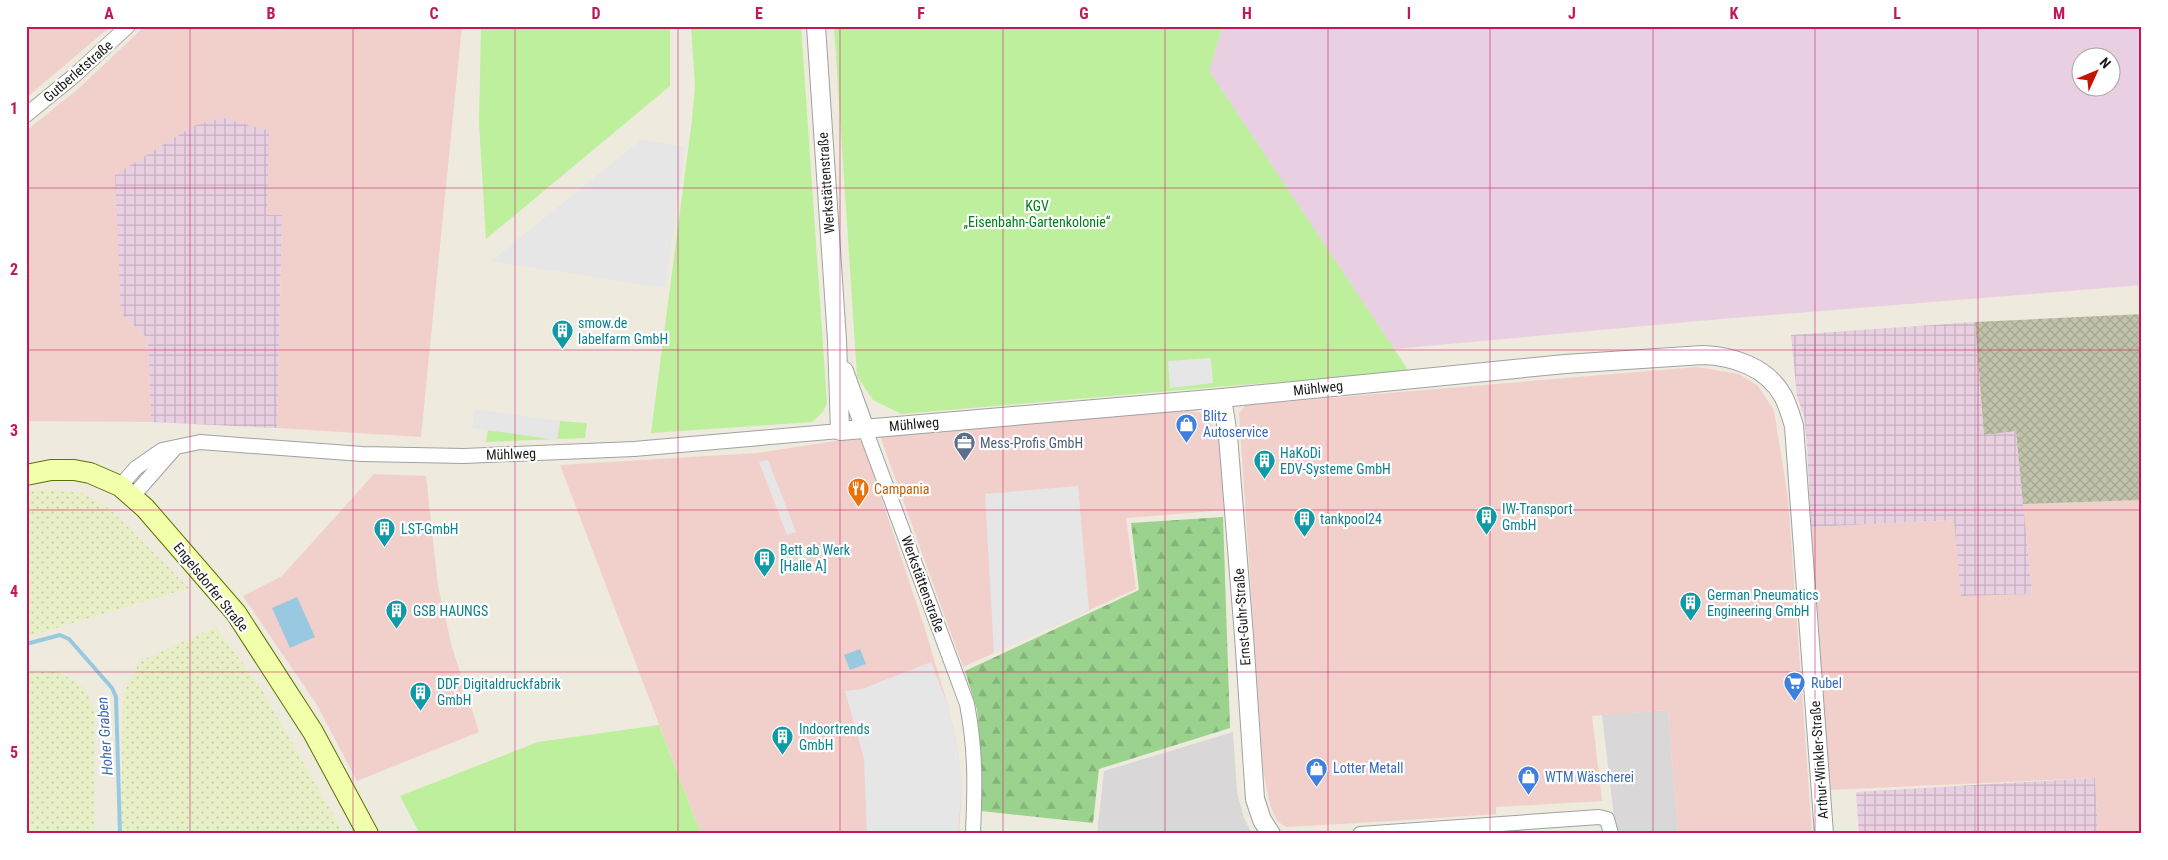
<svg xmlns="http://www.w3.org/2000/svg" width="2168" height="860" font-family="'Roboto Condensed',sans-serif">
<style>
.residential{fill:#d9d7d7}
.commercial{fill:#f1d0cb}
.industrial{fill:url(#industrial-grid)}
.railway{fill:#e8cfe1;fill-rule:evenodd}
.construction{fill:url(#construction-cross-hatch)}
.farmland{fill:url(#farmland-dots)}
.grass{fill:#bdef9d}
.forest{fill:url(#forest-firs)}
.parking{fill:#e6e6e6}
.water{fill:#99c9e1}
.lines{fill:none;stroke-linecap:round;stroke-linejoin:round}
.stream{stroke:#99c9e1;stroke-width:4}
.minor-casing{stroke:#a1a1a1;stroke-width:16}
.tertiary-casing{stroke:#a1a1a1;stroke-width:20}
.secondary-casing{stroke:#5b7300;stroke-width:22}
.minor{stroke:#fff;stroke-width:14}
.tertiary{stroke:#fff;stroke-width:18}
.secondary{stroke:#f2ffab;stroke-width:20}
.grid{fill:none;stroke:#c2185b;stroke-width:1;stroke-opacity:0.55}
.labels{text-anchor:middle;stroke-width:4.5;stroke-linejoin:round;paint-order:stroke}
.street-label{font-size:14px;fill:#1a1a1a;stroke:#fff}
.park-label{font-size:14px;fill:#008118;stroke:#fff}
.culture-label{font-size:14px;fill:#0d838f;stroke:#fff;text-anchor:start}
.shop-label{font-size:14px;fill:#366cbe;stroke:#fff;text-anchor:start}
.service-label{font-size:14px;fill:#4e5e75;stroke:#fff;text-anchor:start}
.food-label{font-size:14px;fill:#c56008;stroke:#fff;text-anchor:start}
.water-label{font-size:15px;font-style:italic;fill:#3f6db2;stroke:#fff}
.neatline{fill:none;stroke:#c2185b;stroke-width:2}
.grid-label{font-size:16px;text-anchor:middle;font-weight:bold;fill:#c2185b}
</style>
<defs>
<pattern id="industrial-grid" width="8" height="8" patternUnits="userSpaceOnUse" patternTransform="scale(1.25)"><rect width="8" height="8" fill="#e8cfe1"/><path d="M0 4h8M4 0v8" fill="none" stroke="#c6b1c0"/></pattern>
<pattern id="construction-cross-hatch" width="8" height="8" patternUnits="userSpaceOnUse" patternTransform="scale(1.25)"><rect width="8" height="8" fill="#c0c3a9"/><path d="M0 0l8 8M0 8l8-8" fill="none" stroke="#a4a791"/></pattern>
<pattern id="farmland-dots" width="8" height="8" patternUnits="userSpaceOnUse" patternTransform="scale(1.25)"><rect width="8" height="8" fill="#e8efc6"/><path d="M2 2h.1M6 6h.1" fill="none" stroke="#c6ccaa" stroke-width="1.8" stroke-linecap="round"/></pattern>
<pattern id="forest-firs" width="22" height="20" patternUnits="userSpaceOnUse" patternTransform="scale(1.25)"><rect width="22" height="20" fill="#9bd28e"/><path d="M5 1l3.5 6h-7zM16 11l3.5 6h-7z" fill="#85b47a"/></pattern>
</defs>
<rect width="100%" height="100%" fill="#eeeade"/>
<path class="residential" d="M 1668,710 L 1678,834 L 1616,834 L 1602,715 Z
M 1233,732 L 1237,792 L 1244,818 L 1252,834 L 1097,834 L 1104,771 Z"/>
<path class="commercial" d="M 26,26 L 111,26 L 26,98 Z
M 145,26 L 462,26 L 421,437 L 277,428 L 282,216 L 267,215 L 268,131 L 121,313 L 148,339 L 151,422 L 26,421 L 26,131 L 78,89 Z
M 1697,367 L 1739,374 L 1757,385 L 1774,410 L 1788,498 L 1812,834 L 1678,834 L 1668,710 L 1592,716 L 1602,801 L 1496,807 L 1496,814 L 1393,821 L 1286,827 L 1277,821 L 1270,805 L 1263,770 L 1239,413 L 1246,405 Z
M 1184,410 L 1203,413 L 1219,436 L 1226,510 L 1126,518 L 1136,589 L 963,667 L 880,436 Z
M 861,437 L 924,626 L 948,706 L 957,744 L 962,783 L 959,834 L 701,834 L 560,465 L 757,453 Z
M 374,474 L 426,476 L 438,586 L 452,647 L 479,732 L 357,781 L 317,705 L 243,596 L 282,576 Z
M 2142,500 L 2142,834 L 2098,834 L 2095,778 L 1828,790 L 1811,527 L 1954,520 L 2032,594 L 2023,504 Z"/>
<path class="industrial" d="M 224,118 L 269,131 L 267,215 L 282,215 L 277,428 L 151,422 L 148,339 L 121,313 L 115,175 L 193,126 Z
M 1975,322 L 1984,435 L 2016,431 L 2032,594 L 1961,596 L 1954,520 L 1811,527 L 1807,445 L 1804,416 L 1797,396 L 1791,335 Z
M 2095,778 L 2098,834 L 1859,834 L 1856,792 Z"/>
<path class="railway" d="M 1223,26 L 2142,26 L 2142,285 L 1721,319 L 1394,349 L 1209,71 ZM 2080,58 L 2110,58 L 2110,88 L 2080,88 Z"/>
<path class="construction" d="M 2142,314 L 2142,500 L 2023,504 L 2016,431 L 1984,435 L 1975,322 Z"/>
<path class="farmland" d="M 33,489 L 82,493 L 110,509 L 189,588 L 26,637 L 26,491 Z
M 216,627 L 262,690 L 344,834 L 121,834 L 123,694 L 140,661 Z
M 57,671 L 84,687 L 95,711 L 95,834 L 26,834 L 26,673 Z"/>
<path class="grass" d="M 481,26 L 670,26 L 670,86 L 486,239 L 479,123 Z
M 691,26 L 801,26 L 827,403 L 823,412 L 812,422 L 651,433 L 692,120 L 695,86 Z
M 834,26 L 1223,26 L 1209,71 L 1410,373 L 1228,386 L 902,414 L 873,400 L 857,376 Z
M 560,421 L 587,423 L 585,438 L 486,442 L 488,430 L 557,438 Z
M 659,725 L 701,834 L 420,834 L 400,796 L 538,742 Z"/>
<path class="forest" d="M 1223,517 L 1230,728 L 1099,769 L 1093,823 L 981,811 L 981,755 L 977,710 L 965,671 L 1139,590 L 1131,523 Z"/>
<path class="parking" d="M 642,139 L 685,147 L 665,288 L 491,261 Z
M 1211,358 L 1213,383 L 1170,388 L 1168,361 Z
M 475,409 L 560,421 L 557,440 L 472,428 Z
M 768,460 L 796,532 L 787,535 L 759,462 Z
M 1078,486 L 1089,610 L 994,653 L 985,494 Z
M 931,662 L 948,706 L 957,744 L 962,783 L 958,833 L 867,834 L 864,759 L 845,691 L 862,689 Z"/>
<path class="water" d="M 297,597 L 315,637 L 290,648 L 272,608 Z
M 860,649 L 866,664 L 850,670 L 844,655 Z"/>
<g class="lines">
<path class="stream" d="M 26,644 L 60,635 L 69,639 L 112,688 L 116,697 L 120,834"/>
<defs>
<path id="minor" d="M 26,115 L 75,75 L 128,26
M 865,429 L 967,704 C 976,751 975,786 973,834
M 120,486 L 136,468 L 162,450 L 200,442 L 362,454 L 464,456 L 634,449 L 840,431
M 133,496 L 176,447
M 1360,834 L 1599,817 L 1607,819 L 1611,834"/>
<path id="tertiary" d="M 816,26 L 837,340 L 840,431 L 1222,398 L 1565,364 L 1703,355 C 1733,356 1767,367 1783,396 C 1788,405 1791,416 1794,426 L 1824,834
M 844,371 L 865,429
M 1222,398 L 1228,436 L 1244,636 L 1255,799 L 1262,820 L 1271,834"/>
<path id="secondary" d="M 26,475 L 51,470 L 74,470 L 90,473 L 120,486 L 145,508 L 236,613 L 313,732 L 368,834"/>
</defs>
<use href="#minor" class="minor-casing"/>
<use href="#tertiary" class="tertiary-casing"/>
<use href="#secondary" class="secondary-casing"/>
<use href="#minor" class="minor"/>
<use href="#tertiary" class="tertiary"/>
<use href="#secondary" class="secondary"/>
</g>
<path class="grid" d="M 190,26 L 190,834M 353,26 L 353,834M 515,26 L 515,834M 678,26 L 678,834M 840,26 L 840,834M 1003,26 L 1003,834M 1165,26 L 1165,834M 1328,26 L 1328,834M 1490,26 L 1490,834M 1653,26 L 1653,834M 1815,26 L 1815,834M 1978,26 L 1978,834M 26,188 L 2142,188M 26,350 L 2142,350M 26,510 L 2142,510M 26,672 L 2142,672"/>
<defs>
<symbol id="building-pin" viewBox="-11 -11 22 30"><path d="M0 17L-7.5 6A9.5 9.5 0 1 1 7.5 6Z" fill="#0f9aa8" stroke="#fff"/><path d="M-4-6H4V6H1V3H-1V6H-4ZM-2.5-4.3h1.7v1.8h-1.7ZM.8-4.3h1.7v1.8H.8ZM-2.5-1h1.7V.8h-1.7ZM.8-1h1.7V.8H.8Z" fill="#fff"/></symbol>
<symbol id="shop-pin" viewBox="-11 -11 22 30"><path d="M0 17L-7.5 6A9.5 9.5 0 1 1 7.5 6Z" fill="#3f7fe0" stroke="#fff"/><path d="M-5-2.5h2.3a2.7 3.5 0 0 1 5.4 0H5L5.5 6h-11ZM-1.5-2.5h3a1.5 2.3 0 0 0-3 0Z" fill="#fff"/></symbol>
<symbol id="office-pin" viewBox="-11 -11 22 30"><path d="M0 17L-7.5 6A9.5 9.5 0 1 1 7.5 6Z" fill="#5c6f8a" stroke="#fff"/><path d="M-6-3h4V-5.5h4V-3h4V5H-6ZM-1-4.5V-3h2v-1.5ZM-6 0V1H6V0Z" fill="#fff"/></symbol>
<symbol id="restaurant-pin" viewBox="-11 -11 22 30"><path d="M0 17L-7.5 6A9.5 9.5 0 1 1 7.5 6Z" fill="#e8710a" stroke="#fff"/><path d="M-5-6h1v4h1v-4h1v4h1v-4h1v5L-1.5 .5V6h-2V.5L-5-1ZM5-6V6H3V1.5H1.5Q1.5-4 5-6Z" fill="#fff"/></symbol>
<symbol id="supermarket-pin" viewBox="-11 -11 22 30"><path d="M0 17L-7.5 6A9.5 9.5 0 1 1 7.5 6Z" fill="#3f7fe0" stroke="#fff"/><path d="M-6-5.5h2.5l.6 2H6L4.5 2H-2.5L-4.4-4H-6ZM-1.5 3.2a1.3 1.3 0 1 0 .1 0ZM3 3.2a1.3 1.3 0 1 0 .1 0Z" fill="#fff"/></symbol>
</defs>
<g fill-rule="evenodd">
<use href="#building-pin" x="550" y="318" width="25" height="34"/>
<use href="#shop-pin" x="1174" y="412" width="25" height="34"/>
<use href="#office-pin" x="952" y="430" width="25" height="34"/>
<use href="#building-pin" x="1252" y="448" width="25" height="34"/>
<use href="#restaurant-pin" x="846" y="476" width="25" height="34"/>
<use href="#building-pin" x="1474" y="504" width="25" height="34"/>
<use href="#building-pin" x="1292" y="506" width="25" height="34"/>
<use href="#building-pin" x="372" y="516" width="25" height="34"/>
<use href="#building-pin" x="752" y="546" width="25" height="34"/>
<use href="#building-pin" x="1678" y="590" width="25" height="34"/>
<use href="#building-pin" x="384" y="598" width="25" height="34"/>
<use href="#supermarket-pin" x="1782" y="670" width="25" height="34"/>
<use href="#building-pin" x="408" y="680" width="25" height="34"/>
<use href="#building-pin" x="770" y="724" width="25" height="34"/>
<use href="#shop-pin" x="1304" y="756" width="25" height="34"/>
<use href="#shop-pin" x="1516" y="764" width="25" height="34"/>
</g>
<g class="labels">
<g class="street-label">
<text transform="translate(78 71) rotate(-41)" y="5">Gutberletstraße</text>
<text transform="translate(826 183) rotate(-94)" y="5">Werkstättenstraße</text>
<text transform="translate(1318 388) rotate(-6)" y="5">Mühlweg</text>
<text transform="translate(914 424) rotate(-5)" y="5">Mühlweg</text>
<text transform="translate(511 454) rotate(-2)" y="5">Mühlweg</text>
<text transform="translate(923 584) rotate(70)" y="5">Werkstättenstraße</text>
<text transform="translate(211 587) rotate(51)" y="5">Engelsdorfer Straße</text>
<text transform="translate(1242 617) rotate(-94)" y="5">Ernst-Guhr-Straße</text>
<text transform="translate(1819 760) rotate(-94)" y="5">Arthur-Winkler-Straße</text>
</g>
<g class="park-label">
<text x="1037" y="211">KGV<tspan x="1037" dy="16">„Eisenbahn-Gartenkolonie“</tspan></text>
</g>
<g class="culture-label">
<text x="578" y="328">smow.de<tspan x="578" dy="16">labelfarm GmbH</tspan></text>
<text x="1280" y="458">HaKoDi<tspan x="1280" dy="16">EDV-Systeme GmbH</tspan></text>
<text x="1502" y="514">IW-Transport<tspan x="1502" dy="16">GmbH</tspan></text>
<text x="1320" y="524">tankpool24</text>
<text x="401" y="534">LST-GmbH</text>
<text x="780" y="555">Bett ab Werk<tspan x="780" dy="16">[Halle A]</tspan></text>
<text x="1707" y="600">German Pneumatics<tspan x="1707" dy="16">Engineering GmbH</tspan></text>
<text x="413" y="616">GSB HAUNGS</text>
<text x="437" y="689">DDF Digitaldruckfabrik<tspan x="437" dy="16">GmbH</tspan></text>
<text x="799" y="734">Indoortrends<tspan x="799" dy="16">GmbH</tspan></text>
</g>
<g class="shop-label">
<text x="1203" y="421">Blitz<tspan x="1203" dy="16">Autoservice</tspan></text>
<text x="1811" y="688">Rubel</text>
<text x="1333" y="773">Lotter Metall</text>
<text x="1545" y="782">WTM Wäscherei</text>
</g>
<g class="service-label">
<text x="980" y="448">Mess-Profis GmbH</text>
</g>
<g class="food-label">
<text x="874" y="494">Campania</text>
</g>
<g class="water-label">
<text transform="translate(105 736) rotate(-94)" y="5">Hoher Graben</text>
</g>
</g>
<rect width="2168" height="860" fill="none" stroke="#ffffff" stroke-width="55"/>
<g transform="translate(2096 72) rotate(46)"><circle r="24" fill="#ffffff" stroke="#a3a3a3"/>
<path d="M0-4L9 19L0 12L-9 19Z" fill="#c51400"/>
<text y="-8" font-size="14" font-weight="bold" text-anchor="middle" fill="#1a1a1a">N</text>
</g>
<rect x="28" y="28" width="2112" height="804" class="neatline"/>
<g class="grid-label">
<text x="109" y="19">A</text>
<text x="271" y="19">B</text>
<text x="434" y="19">C</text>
<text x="596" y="19">D</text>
<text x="759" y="19">E</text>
<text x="921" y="19">F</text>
<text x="1084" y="19">G</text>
<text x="1247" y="19">H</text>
<text x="1409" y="19">I</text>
<text x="1572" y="19">J</text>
<text x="1734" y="19">K</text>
<text x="1897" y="19">L</text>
<text x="2059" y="19">M</text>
<text x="14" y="114">1</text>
<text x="14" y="275">2</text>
<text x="14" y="436">3</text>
<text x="14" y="597">4</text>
<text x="14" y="758">5</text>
</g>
</svg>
